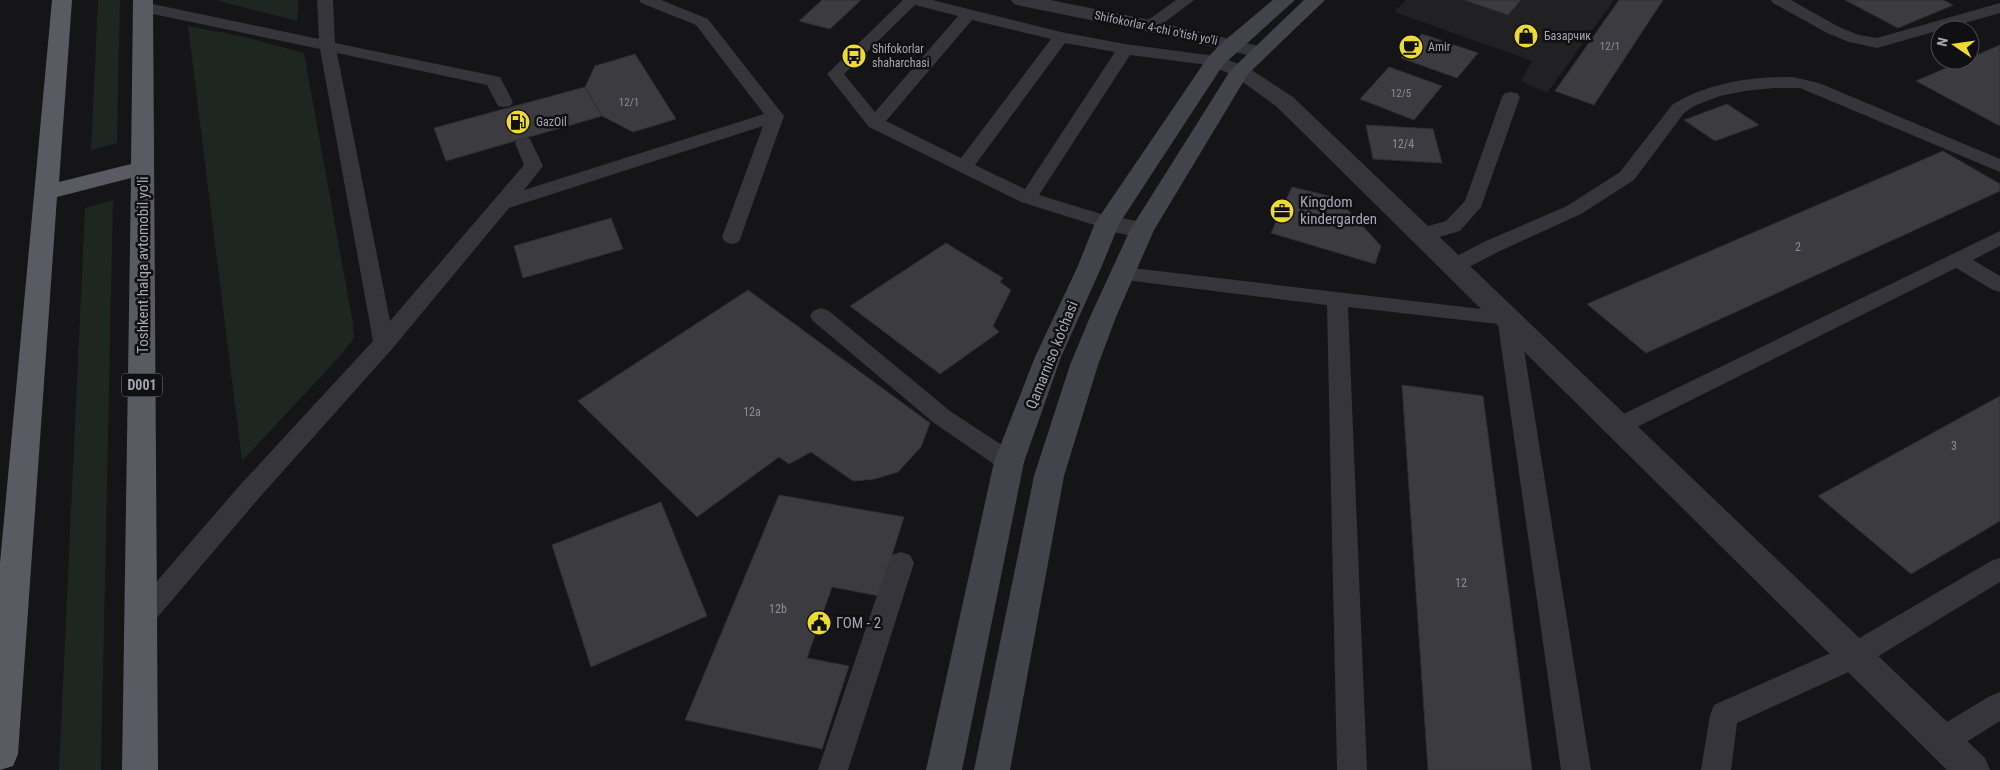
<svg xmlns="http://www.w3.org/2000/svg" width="2000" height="770" font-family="'Roboto Condensed',sans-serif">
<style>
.built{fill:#212023}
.green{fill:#1e2621}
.building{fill:#3c3b40;stroke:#2f2e32}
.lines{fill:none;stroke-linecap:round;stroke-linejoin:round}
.service{fill:#36353b;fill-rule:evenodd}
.minor{fill:#36353b;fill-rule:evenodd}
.tertiary{fill:#36353b;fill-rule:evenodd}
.secondary{fill:#43434b;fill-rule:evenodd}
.trunk{fill:#5a5a63;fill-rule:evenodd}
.labels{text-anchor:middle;stroke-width:5;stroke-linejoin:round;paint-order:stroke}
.far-number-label{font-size:11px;fill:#8c8c98}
.far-street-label{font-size:12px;fill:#a6a7b6;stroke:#100f11}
.far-poi-label{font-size:12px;fill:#a6a7b6;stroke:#100f11;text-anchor:start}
.number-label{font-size:12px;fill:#8c8c98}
.shield{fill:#100f11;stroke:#797984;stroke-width:1}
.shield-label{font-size:14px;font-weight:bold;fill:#a6a7b6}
.poi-label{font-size:15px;fill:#a6a7b6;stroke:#100f11;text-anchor:start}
.street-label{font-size:15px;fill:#a6a7b6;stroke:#100f11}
</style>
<rect width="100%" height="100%" fill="#151416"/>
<path class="built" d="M 1406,0 L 1614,0 L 1547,93 L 1521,81 L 1532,61 L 1394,12 Z"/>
<path class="green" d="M 98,0 L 120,0 L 117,143 L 91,150 Z
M 215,0 L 298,0 L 297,21 Z
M 188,26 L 241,36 L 304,53 L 353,324 L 354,338 L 341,355 L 242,461 Z
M 113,200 L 101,770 L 59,770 L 85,208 Z"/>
<path class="building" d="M 822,0 L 861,0 L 830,29 L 799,21 Z
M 1464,0 L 1521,0 L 1508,15 Z
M 1619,0 L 1663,0 L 1594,105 L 1555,91 Z
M 1845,0 L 1943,0 L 1953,5 L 1898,28 Z
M 1422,34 L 1478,53 L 1457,78 L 1401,58 Z
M 2000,45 L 2000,126 L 1916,81 L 1965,60 L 1970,60 L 1970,58 Z
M 635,54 L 676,119 L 633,132 L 602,116 L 585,87 L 595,66 Z
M 1389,67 L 1442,86 L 1414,120 L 1360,99 Z
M 585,87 L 602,116 L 446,161 L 434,128 Z
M 1727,104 L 1759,125 L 1715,141 L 1684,120 Z
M 1366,125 L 1433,129 L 1442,163 L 1373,159 Z
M 1943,151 L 2000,184 L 2000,191 L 1646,353 L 1587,304 Z
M 1292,187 L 1337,198 L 1381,246 L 1375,264 L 1271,233 Z
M 611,218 L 623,249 L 523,278 L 514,246 Z
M 946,243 L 1003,278 L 1000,282 L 1011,290 L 993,326 L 999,332 L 940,374 L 850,306 Z
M 748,290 L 930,423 L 921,447 L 898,472 L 875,479 L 853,481 L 811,452 L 789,464 L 779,457 L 697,517 L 578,401 Z
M 1402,385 L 1483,396 L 1532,770 L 1428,770 Z
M 2000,396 L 2000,521 L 1911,574 L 1818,496 Z
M 779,495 L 904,517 L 879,596 L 832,587 L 807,658 L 849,666 L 822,749 L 685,720 Z
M 661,502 L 707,616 L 591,667 L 552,545 Z"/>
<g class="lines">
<path class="service" d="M 317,0 L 333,0 L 335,43 L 500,77 L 513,102 L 510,106 L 504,107 L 498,106 L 487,85 L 337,53 L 390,321 L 524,165 L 515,143 L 518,139 L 524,137 L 530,139 L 543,166 L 524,190 L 764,114 L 696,25 L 641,3 L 639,0 L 661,0 L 708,19 L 784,116 L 739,242 L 732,244 L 725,242 L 722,237 L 763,126 L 509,208 L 392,349 L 259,498 L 150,626 L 141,630 L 132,626 L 128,618 L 132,610 L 241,484 L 373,341 L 320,49 L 143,12 L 137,10 L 135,7 L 137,4 L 143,2 L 319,39 Z
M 903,0 L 932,0 L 1061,32 L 1125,44 L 1215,56 L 1221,57 L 1223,61 L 1221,65 L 1215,66 L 1130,55 L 1039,195 L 1114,218 L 1117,223 L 1114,228 L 1107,229 L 1021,202 L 869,127 L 827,74 ZM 915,5 L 958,16 L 875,112 L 844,74 ZM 972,20 L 1051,39 L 961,158 L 886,121 ZM 1065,43 L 1115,52 L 1025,189 L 975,165 Z
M 1176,0 L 1194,0 L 1156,29 L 1144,29 L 1142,26 L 1144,23 Z
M 1771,0 L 1791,0 L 1839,27 L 1859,35 L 1877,38 L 2000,3 L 2000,13 L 1877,48 L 1849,42 L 1827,33 L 1773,3 Z
M 1793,77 L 1819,83 L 2000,159 L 2000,172 L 1800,88 L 1774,88 L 1745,91 L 1720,96 L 1694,106 L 1684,113 L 1634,180 L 1581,214 L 1500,251 L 1461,271 L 1454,273 L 1447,271 L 1444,266 L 1447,261 L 1486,241 L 1567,206 L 1620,172 L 1672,105 C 1706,83 1753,76 1793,77 Z
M 1511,92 L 1517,93 L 1520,97 L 1481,207 L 1460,231 L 1422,242 L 1415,240 L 1412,235 L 1415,230 L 1446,221 L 1465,201 L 1502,97 L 1505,93 Z
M 2000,231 L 2000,246 L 1973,260 L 2000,276 L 2000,292 L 1993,290 L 1956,268 L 1627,432 L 1619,435 L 1611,432 L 1607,426 L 1611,420 Z
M 1124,267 L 1516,313 L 1519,318 L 1591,770 L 1561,770 L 1498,324 L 1348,307 L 1367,770 L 1337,770 L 1327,305 L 1117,279 L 1114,274 L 1117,269 Z
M 821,308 L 829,311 L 950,411 L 1017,455 L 1021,462 L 1017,469 L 1009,472 L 1001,469 L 934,423 L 813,321 L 810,316 L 813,311 Z
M 901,552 L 910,555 L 914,563 L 848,770 L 818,770 L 888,563 L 892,555 Z
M 2000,558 L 2000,582 L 1864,665 L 1737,723 L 1731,770 L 1701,770 L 1710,715 L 1714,705 L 1844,647 L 1991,561 Z
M 2000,692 L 2000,721 L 1952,751 L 1942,755 L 1932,751 L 1928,741 L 1932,731 L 1990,696 Z"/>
<path class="minor" d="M 1011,0 L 1050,0 L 1150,20 L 1267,48 L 1270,52 L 1267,56 L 1260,58 L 1150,32 L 1021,6 L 1014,4 Z
M 1215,55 L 1247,67 L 1293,97 L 1985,758 L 1990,770 L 1947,770 L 1277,107 L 1233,75 L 1208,65 L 1205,61 L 1208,57 Z"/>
<path class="tertiary" d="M 1107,215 L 1151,224 L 1154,230 L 1151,236 L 1142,238 L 1099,229 L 1095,223 L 1099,217 Z"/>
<path class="secondary" d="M 1273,0 L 1295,0 L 1223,65 L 1119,224 L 1101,268 L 1061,357 L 1024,462 L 962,770 L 926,770 L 994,462 L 1035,357 L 1077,268 L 1095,223 L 1208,57 L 1224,41 Z
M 1304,0 L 1325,0 L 1248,74 L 1154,230 L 1116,317 L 1098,365 L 1064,476 L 1010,770 L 974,770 L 1034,476 L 1070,365 L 1090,317 L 1130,230 L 1230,71 Z"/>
<path class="trunk" d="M 52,0 L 72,0 L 59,182 L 131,164 L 133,0 L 153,0 L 158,770 L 122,770 L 131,178 L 57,197 L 18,754 L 13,766 L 0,770 L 0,563 Z"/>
</g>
<defs>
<symbol id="shop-disc" viewBox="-11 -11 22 22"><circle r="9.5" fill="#edda35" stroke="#100f11"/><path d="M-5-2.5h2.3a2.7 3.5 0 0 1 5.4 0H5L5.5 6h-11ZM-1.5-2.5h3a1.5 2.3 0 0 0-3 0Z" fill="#111"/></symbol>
<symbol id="cafe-disc" viewBox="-11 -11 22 22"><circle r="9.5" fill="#edda35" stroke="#100f11"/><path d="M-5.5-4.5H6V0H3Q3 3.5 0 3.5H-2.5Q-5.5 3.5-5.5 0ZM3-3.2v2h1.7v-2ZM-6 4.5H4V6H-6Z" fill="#111"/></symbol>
<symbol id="bus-disc" viewBox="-11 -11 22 22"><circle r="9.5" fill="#edda35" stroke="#100f11"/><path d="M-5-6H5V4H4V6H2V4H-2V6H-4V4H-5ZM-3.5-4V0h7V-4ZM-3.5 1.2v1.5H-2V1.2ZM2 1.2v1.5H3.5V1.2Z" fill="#111"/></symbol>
<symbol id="fuel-disc" viewBox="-11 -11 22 22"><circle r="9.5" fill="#edda35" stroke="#100f11"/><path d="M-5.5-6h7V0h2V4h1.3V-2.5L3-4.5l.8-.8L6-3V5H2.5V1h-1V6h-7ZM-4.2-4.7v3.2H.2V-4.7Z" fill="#111"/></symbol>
<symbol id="office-disc" viewBox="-11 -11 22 22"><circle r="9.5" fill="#edda35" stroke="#100f11"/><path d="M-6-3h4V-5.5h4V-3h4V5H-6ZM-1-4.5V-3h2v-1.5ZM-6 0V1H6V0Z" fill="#111"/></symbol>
<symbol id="civic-disc" viewBox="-11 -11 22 22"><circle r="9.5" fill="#edda35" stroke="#100f11"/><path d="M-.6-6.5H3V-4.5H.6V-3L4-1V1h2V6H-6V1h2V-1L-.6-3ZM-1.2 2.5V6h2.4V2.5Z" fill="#111"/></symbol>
</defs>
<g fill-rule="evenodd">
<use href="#shop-disc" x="1512" y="22" width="28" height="28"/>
<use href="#cafe-disc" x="1397" y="33" width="28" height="28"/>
<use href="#bus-disc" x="840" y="42" width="28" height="28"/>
<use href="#fuel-disc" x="504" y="108" width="28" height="28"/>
<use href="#office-disc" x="1268" y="197" width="28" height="28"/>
<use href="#civic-disc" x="805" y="609" width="28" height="28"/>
</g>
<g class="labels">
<g class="far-number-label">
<text x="1610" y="50">12/1</text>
<text x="1401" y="97">12/5</text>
<text x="629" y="106">12/1</text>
</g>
<g class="far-street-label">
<text transform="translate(1156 28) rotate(12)" y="4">Shifokorlar 4-chi o'tish yo'li</text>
</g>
<g class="far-poi-label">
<text x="1544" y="40">Базарчик</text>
<text x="1428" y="51">Amir</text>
<text x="872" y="53">Shifokorlar<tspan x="872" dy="14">shaharchasi</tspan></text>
<text x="536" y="126">GazOil</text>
</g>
<g class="number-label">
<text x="1403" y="148">12/4</text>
<text x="1798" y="251">2</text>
<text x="752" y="416">12а</text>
<text x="1954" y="450">3</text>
<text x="1461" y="587">12</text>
<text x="778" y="613">12b</text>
</g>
<rect class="shield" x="122" y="373.5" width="40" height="23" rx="4"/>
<g class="shield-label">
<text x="142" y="390">D001</text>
</g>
<g class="poi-label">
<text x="1300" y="207">Kingdom<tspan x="1300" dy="17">kindergarden</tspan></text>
<text x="836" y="628">ГОМ - 2</text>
</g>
<g class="street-label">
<text transform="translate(143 265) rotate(-90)" y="5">Toshkent halqa avtomobil yo'li</text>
<text transform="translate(1052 355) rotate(-68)" y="5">Qamarniso ko'chasi</text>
</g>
</g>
<g transform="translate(1955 45) rotate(283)"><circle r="24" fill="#100f11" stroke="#4c4c53"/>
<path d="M0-4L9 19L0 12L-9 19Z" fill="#edda35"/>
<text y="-8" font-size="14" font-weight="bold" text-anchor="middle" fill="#a6a7b6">N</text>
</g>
</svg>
